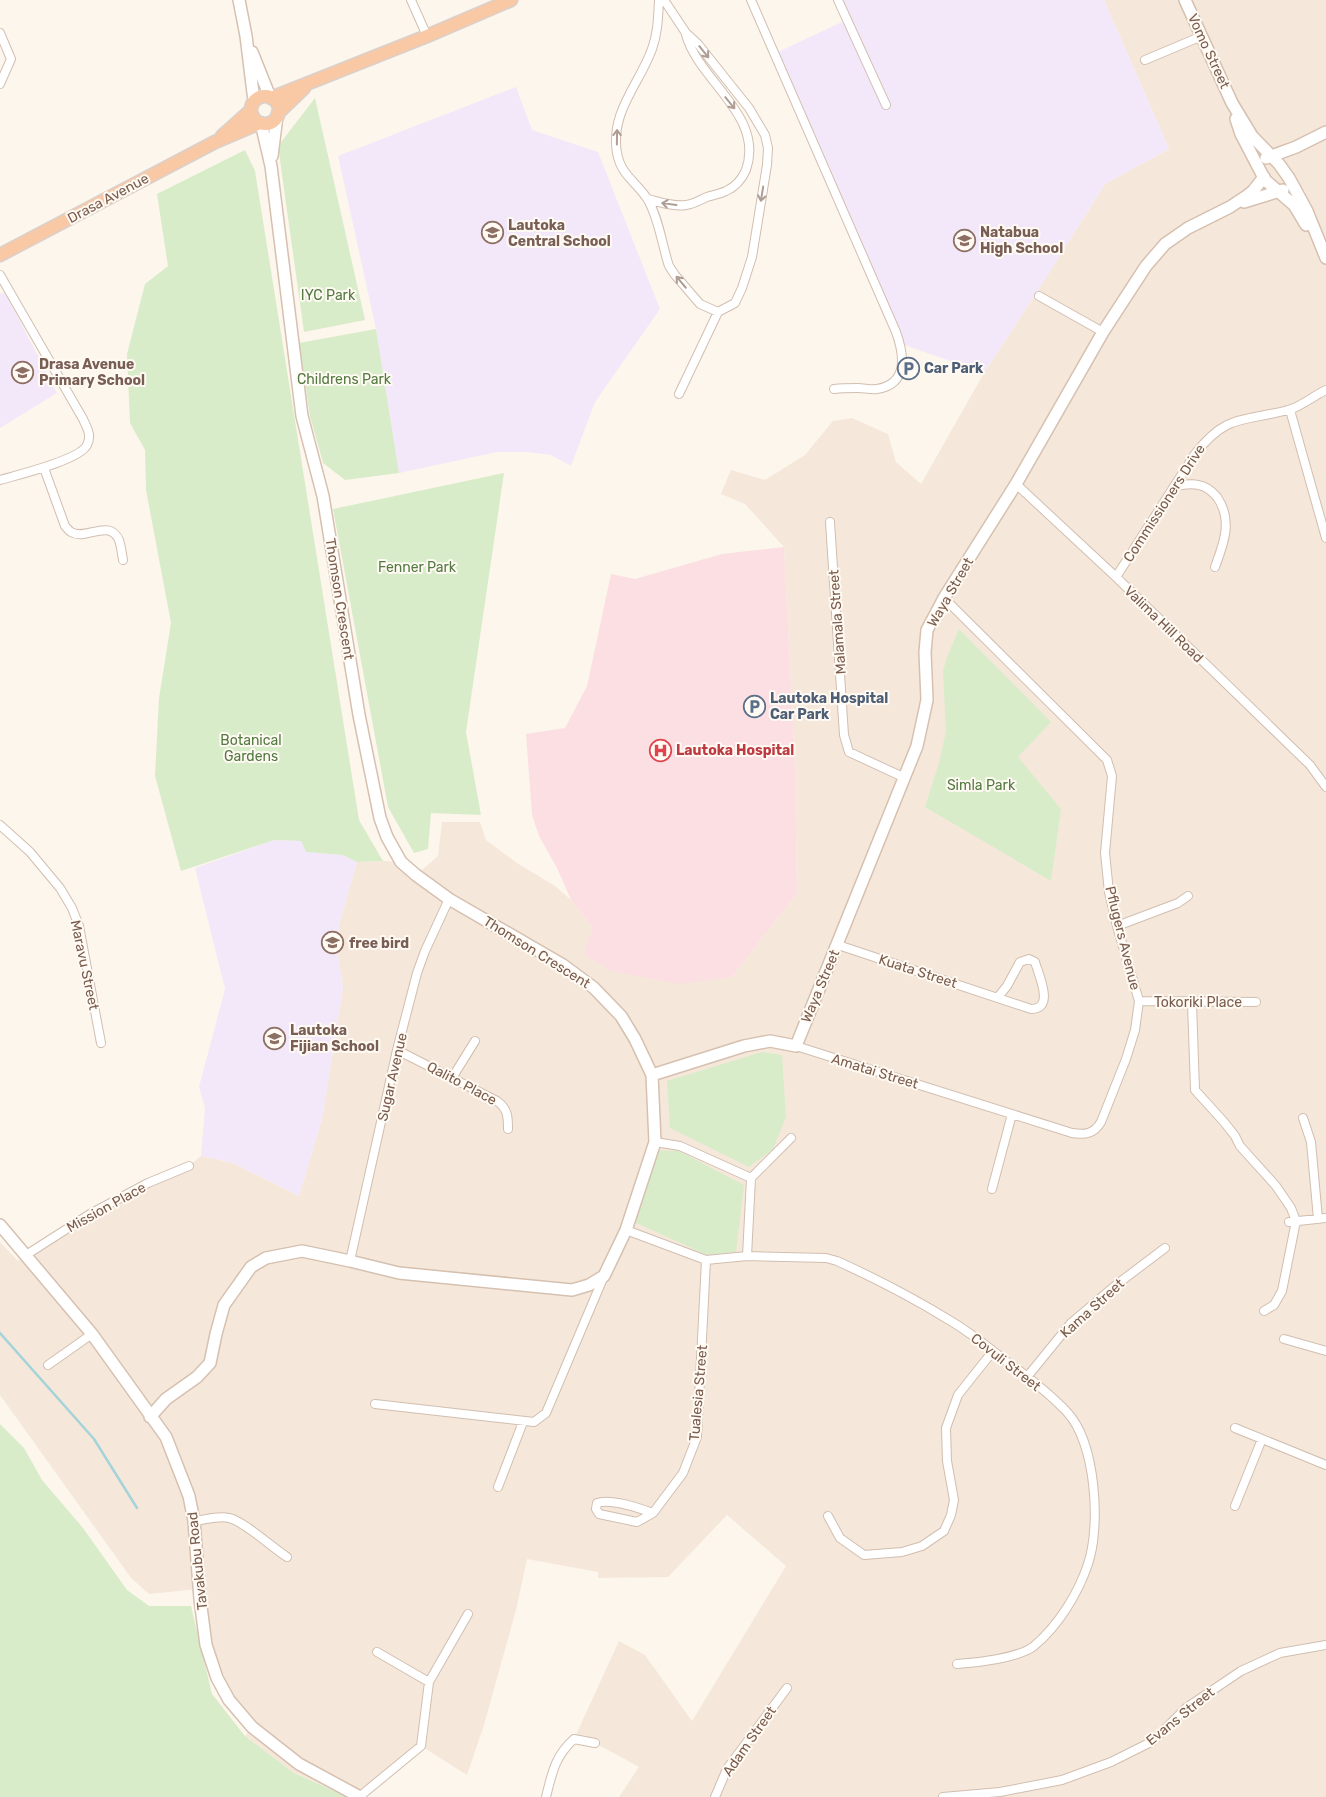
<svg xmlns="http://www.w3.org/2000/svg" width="1326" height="1797" font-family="Rubik,sans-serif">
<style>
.residential{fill:#f5e8da}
.education{fill:#f3e8fa}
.medical{fill:#fbdfe3}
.green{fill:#d8ecc9}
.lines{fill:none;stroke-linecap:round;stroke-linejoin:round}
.stream{stroke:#a5d3da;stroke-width:2.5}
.minor-casing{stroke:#d1beb0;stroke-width:10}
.secondary-casing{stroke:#d6c0b0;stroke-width:14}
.trunk-casing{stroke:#dad1cd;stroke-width:15}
.minor{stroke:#fff;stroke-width:8}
.secondary{stroke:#fff;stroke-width:11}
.trunk{stroke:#f9c8a4;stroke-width:12}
.oneway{stroke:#af9d94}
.labels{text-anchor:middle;stroke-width:4;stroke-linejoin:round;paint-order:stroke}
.street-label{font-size:14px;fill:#7a5c4d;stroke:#fffaf3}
.education-label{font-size:14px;font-weight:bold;fill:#785e54;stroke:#fffaf3;text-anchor:start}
.park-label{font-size:14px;fill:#537a41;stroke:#fffaf3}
.service-label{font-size:14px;font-weight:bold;fill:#4e5e75;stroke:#fffaf3;text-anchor:start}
.health-label{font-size:14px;font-weight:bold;fill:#be3a42;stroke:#fffaf3;text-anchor:start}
</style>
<rect width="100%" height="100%" fill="#fdf6ec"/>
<path class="residential" d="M 1104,0 L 1326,0 L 1326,1797 L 619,1797 L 639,1767 L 595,1743 L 574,1739 L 619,1641 L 645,1655 L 692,1721 L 786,1566 L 727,1515 L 668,1577 L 598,1578 L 598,1572 L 527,1559 L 516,1610 L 484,1725 L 467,1775 L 421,1746 L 356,1797 L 347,1797 L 294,1773 L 245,1736 L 252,1727 L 217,1678 L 199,1589 L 149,1594 L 131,1578 L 0,1395 L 0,1242 L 18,1261 L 90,1214 L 189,1166 L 201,1156 L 233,1163 L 299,1196 L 322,1119 L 343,988 L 337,948 L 339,925 L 357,862 L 383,861 L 401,862 L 416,875 L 438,856 L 442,822 L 480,822 L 486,840 L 517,863 L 555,886 L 571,900 L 593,928 L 732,977 L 797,893 L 795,766 L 784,547 L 745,504 L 721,494 L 731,470 L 765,480 L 805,455 L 833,421 L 852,418 L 888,434 L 896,462 L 921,484 L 984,373 L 1035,295 L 1105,184 L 1169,149 Z"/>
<path class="education" d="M 838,0 L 1104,0 L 1169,149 L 1105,184 L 1035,295 L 984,373 L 902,344 L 778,52 L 846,20 Z
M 516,87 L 532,130 L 598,152 L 660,309 L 595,402 L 571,466 L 551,455 L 527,452 L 497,452 L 399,473 L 376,329 L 338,156 Z
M 5,292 L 57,393 L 0,428 L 0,294 Z
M 274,840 L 301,841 L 306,852 L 343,855 L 357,862 L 339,925 L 337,948 L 343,988 L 322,1119 L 299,1196 L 233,1163 L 201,1156 L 205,1108 L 199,1087 L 225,989 L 195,868 Z"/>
<path class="medical" d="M 784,547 L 795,766 L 797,893 L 732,977 L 679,984 L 611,971 L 584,954 L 593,928 L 571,900 L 557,868 L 539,836 L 532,815 L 526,734 L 565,728 L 587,686 L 611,574 L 635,579 L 722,554 Z"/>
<path class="green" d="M 315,98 L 365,320 L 304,332 L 278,146 Z
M 245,150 L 255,171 L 359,820 L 383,861 L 357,862 L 343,855 L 306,852 L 301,841 L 274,840 L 181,871 L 155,776 L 159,698 L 171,623 L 146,490 L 145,450 L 130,423 L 127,354 L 145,284 L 168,266 L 157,194 Z
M 376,329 L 399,473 L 345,480 L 323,463 L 310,416 L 299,343 Z
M 504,473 L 466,732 L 481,815 L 431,813 L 428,849 L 414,853 L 388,807 L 333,509 Z
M 959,629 L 1051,722 L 1018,757 L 1061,809 L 1051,881 L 925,807 L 939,763 L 946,731 L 943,671 L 947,657 Z
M 762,1052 L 782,1055 L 786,1117 L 773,1149 L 749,1167 L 670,1128 L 667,1081 Z
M 652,1150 L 679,1151 L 744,1185 L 736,1252 L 707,1255 L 623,1217 Z
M 0,1424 L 24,1448 L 42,1480 L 83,1528 L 127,1590 L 149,1606 L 191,1606 L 212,1694 L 245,1736 L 294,1773 L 347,1797 L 0,1797 Z"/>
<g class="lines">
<path class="stream" d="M 0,1333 L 94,1439 L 137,1508"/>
<defs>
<path id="minor" d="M 411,0 L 427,36
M 659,0 C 658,17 658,33 652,49 C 639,85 610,112 617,153 C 621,176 638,183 648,200 C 659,219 662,245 669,266 L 675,275 L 700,304 L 718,312
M 664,0 L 686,33 L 698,44 L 749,108 L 765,135 L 768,148 L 767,165 L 752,257 L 742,288 L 735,303 L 718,312 L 679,394
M 751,0 L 896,332 C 904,354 909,384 877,389 C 871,390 864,388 858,388 C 850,388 842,388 834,389
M 838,0 L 886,105
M 0,33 L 11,59 L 0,84
M 1145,60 L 1202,36
M 648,199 C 660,202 674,207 686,205 C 694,204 700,200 707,197 C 713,195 720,194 726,191 C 735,187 742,179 746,170 C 765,116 699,81 686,35
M 0,275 L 83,419 C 87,428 92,435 87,445 C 80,460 17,475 0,480
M 1039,296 L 1103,332
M 1290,410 L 1326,538
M 44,468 L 65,526 C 67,528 68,530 71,532 C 86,541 109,518 119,540 C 121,546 122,554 123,560
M 1016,484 L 1116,577 L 1310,765 L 1326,787
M 1175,486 C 1183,485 1191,483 1198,485 C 1206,486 1212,491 1217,497 C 1233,520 1224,543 1215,567
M 830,522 L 844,735 L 849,752 L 903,777
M 1116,577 L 1195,454 C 1227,413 1243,422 1288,410 C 1301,407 1313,396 1326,390
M 0,825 L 30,852 L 60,888 L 72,908 L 79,926 L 101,1043
M 1117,926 L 1178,903 L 1188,896
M 838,945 L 1031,1009 C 1055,1009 1039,976 1035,962 L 1029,959 L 1020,962 L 1007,986 L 998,997
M 1139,1001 L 1256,1002
M 1192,1003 L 1195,1090 L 1224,1122 L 1235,1136 L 1240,1146 L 1276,1186 L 1291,1208 L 1296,1221 L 1282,1291 L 1274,1305 L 1264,1311
M 796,1046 L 1072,1133 C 1085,1135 1094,1134 1101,1122 L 1126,1059 L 1135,1030 L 1139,1001 L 1117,926 L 1109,892 L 1105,853 L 1112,776 L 1107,760 L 944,598
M 397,1050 L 497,1101 C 508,1109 508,1117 508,1129
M 452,1078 L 475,1041
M 1303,1118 L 1311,1142 L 1318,1219
M 655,1142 L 680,1146 L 751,1178
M 751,1178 L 791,1138
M 992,1189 L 1012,1114
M 1289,1222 L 1326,1218
M 626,1230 L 706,1260 L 747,1256 L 826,1258 L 837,1261 C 877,1279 917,1300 954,1323 C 972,1334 989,1348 1006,1361 C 1027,1376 1049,1393 1067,1412 C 1096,1443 1101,1526 1088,1564 C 1078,1594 1058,1626 1034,1646 C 1019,1658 976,1663 957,1664
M 26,1255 L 90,1214 L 148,1183 L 189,1166
M 747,1256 L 751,1178
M 350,1261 L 397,1050 L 417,973 L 425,951 L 449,899
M 1284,1339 L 1326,1351
M 48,1365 L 92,1334
M 1027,1377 L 1071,1323 L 1116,1285 L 1165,1248
M 375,1404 L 534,1422 L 546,1413 L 604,1276
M 1235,1428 L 1326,1465
M 498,1487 L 523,1422
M 1235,1506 L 1262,1439
M 653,1513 C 639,1508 611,1498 597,1503 L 596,1509 L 599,1514 L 637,1522 L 653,1513 L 683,1473 L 697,1437 L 706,1260
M 828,1516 L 840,1538 L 864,1555 L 902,1552 L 922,1546 L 944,1531 L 951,1515 L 954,1500 L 947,1461 L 946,1428 L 958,1395 L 993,1351
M 194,1521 C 204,1520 219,1515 229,1518 C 242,1520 273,1548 287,1557
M 377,1652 L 429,1682
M 359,1797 L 421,1746 L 429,1682 L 468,1614
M 546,1797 C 552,1773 555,1756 574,1739 L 595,1743
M 715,1797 L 727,1769 L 787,1688
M 943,1797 L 1000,1792 L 1062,1780 L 1111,1762 L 1153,1741 L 1186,1708 L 1241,1671 L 1280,1653 L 1326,1645"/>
<path id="secondary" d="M 239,0 L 246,36 L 254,101
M 1185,0 L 1232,103 L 1252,136 L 1279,164 L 1289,178 L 1307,211 L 1326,258
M 252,52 L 270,97
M 1236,119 L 1241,134 L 1265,180 L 1294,205 L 1306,225
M 272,156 L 277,116
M 1266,158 L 1296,147 L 1326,132
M 1244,202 L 1283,190
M 652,1075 L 744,1046 L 770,1041 L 796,1046 L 917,746 L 927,700 L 925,652 L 927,630 L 944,598 L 1016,484 L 1103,332 L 1146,266 L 1165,244 L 1188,228 L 1230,207 L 1248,195 L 1253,191 L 1264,177
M 0,1225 L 92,1334 L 166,1437 L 189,1496 L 194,1521 L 200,1599 L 206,1645 L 217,1678 L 229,1700 L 252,1727 L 299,1764 L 360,1797
M 150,1417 L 166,1399 L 197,1377 L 210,1363 L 216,1334 L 224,1305 L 251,1267 L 266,1258 L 302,1251 L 350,1261 L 399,1273 L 572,1290 L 589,1285 L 604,1276 L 626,1230 L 655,1142 L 652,1075 L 635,1039 L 621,1016 L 594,988 L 563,965 L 449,899 L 416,875 L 401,862 L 387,837 L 380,818 L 359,715 L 323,496 L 302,416 L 271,166 L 261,123"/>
<path id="trunk" d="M251 110a14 14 0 1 1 28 0a14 14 0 1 1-28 0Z
M 271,98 L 427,36 L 511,0
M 278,113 L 304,88
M 222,136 L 251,110
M 0,255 L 215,142 L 260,123"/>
</defs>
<use href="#minor" class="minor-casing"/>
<use href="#secondary" class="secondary-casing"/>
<use href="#trunk" class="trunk-casing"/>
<use href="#minor" class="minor"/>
<use href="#secondary" class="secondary"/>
<use href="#trunk" class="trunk"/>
</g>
<defs><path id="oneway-shaft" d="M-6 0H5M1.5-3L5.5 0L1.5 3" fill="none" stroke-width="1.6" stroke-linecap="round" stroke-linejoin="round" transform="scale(1.25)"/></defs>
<g class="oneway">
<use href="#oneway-shaft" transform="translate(704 52) rotate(51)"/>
<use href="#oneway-shaft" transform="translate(730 103) rotate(51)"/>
<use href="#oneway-shaft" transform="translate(617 137) rotate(-89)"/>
<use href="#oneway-shaft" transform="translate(762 194) rotate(99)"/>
<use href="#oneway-shaft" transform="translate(669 204) rotate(-172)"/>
<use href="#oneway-shaft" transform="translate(681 282) rotate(-130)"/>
</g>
<defs>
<symbol id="school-ring" viewBox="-11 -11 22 22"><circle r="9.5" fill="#fffaf3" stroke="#8d6e63" stroke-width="1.5"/><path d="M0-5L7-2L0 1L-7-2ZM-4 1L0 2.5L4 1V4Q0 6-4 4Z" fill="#8d6e63"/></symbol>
<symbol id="parking-ring" viewBox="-11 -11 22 22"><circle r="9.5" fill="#fffaf3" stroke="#5c6f8a" stroke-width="1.5"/><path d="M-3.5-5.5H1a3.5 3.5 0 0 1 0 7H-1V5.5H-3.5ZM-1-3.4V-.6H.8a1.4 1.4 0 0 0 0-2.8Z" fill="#5c6f8a"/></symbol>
<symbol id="hospital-ring" viewBox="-11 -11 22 22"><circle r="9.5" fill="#fffaf3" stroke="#e0444e" stroke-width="1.5"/><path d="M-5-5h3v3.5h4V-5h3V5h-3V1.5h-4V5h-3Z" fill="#e0444e"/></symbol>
</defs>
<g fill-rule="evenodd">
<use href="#school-ring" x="480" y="220" width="25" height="25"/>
<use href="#school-ring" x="952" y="228" width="25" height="25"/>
<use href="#parking-ring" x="896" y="356" width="25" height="25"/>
<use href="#school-ring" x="10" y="360" width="25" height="25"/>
<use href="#parking-ring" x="742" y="694" width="25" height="25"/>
<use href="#hospital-ring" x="648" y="738" width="25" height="25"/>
<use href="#school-ring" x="320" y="930" width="25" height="25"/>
<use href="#school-ring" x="262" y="1026" width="25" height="25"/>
</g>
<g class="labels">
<g class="street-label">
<text transform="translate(1209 51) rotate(65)" y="5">Vomo Street</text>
<text transform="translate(108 198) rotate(-28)" y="5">Drasa Avenue</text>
<text transform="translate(1164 503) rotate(-57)" y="5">Commissioners Drive</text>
<text transform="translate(950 592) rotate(-60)" y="5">Waya Street</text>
<text transform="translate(340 599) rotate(81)" y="5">Thomson Crescent</text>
<text transform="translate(837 622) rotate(-94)" y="5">Malamala Street</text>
<text transform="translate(1164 624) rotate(44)" y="5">Valima Hill Road</text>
<text transform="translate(1123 938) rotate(76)" y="5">Pflugers Avenue</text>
<text transform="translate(537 952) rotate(32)" y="5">Thomson Crescent</text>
<text transform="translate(85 965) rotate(78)" y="5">Maravu Street</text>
<text transform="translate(918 971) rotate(18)" y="5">Kuata Street</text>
<text transform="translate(820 986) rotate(-67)" y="5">Waya Street</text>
<text x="1198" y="1007">Tokoriki Place</text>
<text transform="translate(875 1071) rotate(17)" y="5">Amatai Street</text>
<text transform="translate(392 1077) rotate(-77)" y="5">Sugar Avenue</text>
<text transform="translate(462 1083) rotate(28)" y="5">Qalito Place</text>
<text transform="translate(106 1207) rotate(-29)" y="5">Mission Place</text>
<text transform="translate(1092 1308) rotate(-42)" y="5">Kama Street</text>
<text transform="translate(1006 1362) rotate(38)" y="5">Covuli Street</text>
<text transform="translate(698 1393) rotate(-85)" y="5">Tualesia Street</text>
<text transform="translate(197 1561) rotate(-96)" y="5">Tavakubu Road</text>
<text transform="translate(1180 1716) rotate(-39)" y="5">Evans Street</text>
<text transform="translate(749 1741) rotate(-55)" y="5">Adam Street</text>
</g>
<g class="education-label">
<text x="508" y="230">Lautoka<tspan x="508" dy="16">Central School</tspan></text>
<text x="980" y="237">Natabua<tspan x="980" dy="16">High School</tspan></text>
<text x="39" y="369">Drasa Avenue<tspan x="39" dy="16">Primary School</tspan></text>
<text x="349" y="948">free bird</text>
<text x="290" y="1035">Lautoka<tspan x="290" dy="16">Fijian School</tspan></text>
</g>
<g class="park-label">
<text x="328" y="300">IYC Park</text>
<text x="344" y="384">Childrens Park</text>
<text x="417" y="572">Fenner Park</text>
<text x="251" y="745">Botanical<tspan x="251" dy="16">Gardens</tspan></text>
<text x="981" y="790">Simla Park</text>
</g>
<g class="service-label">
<text x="924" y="373">Car Park</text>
<text x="770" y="703">Lautoka Hospital<tspan x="770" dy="16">Car Park</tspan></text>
</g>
<g class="health-label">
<text x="676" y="755">Lautoka Hospital</text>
</g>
</g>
</svg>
